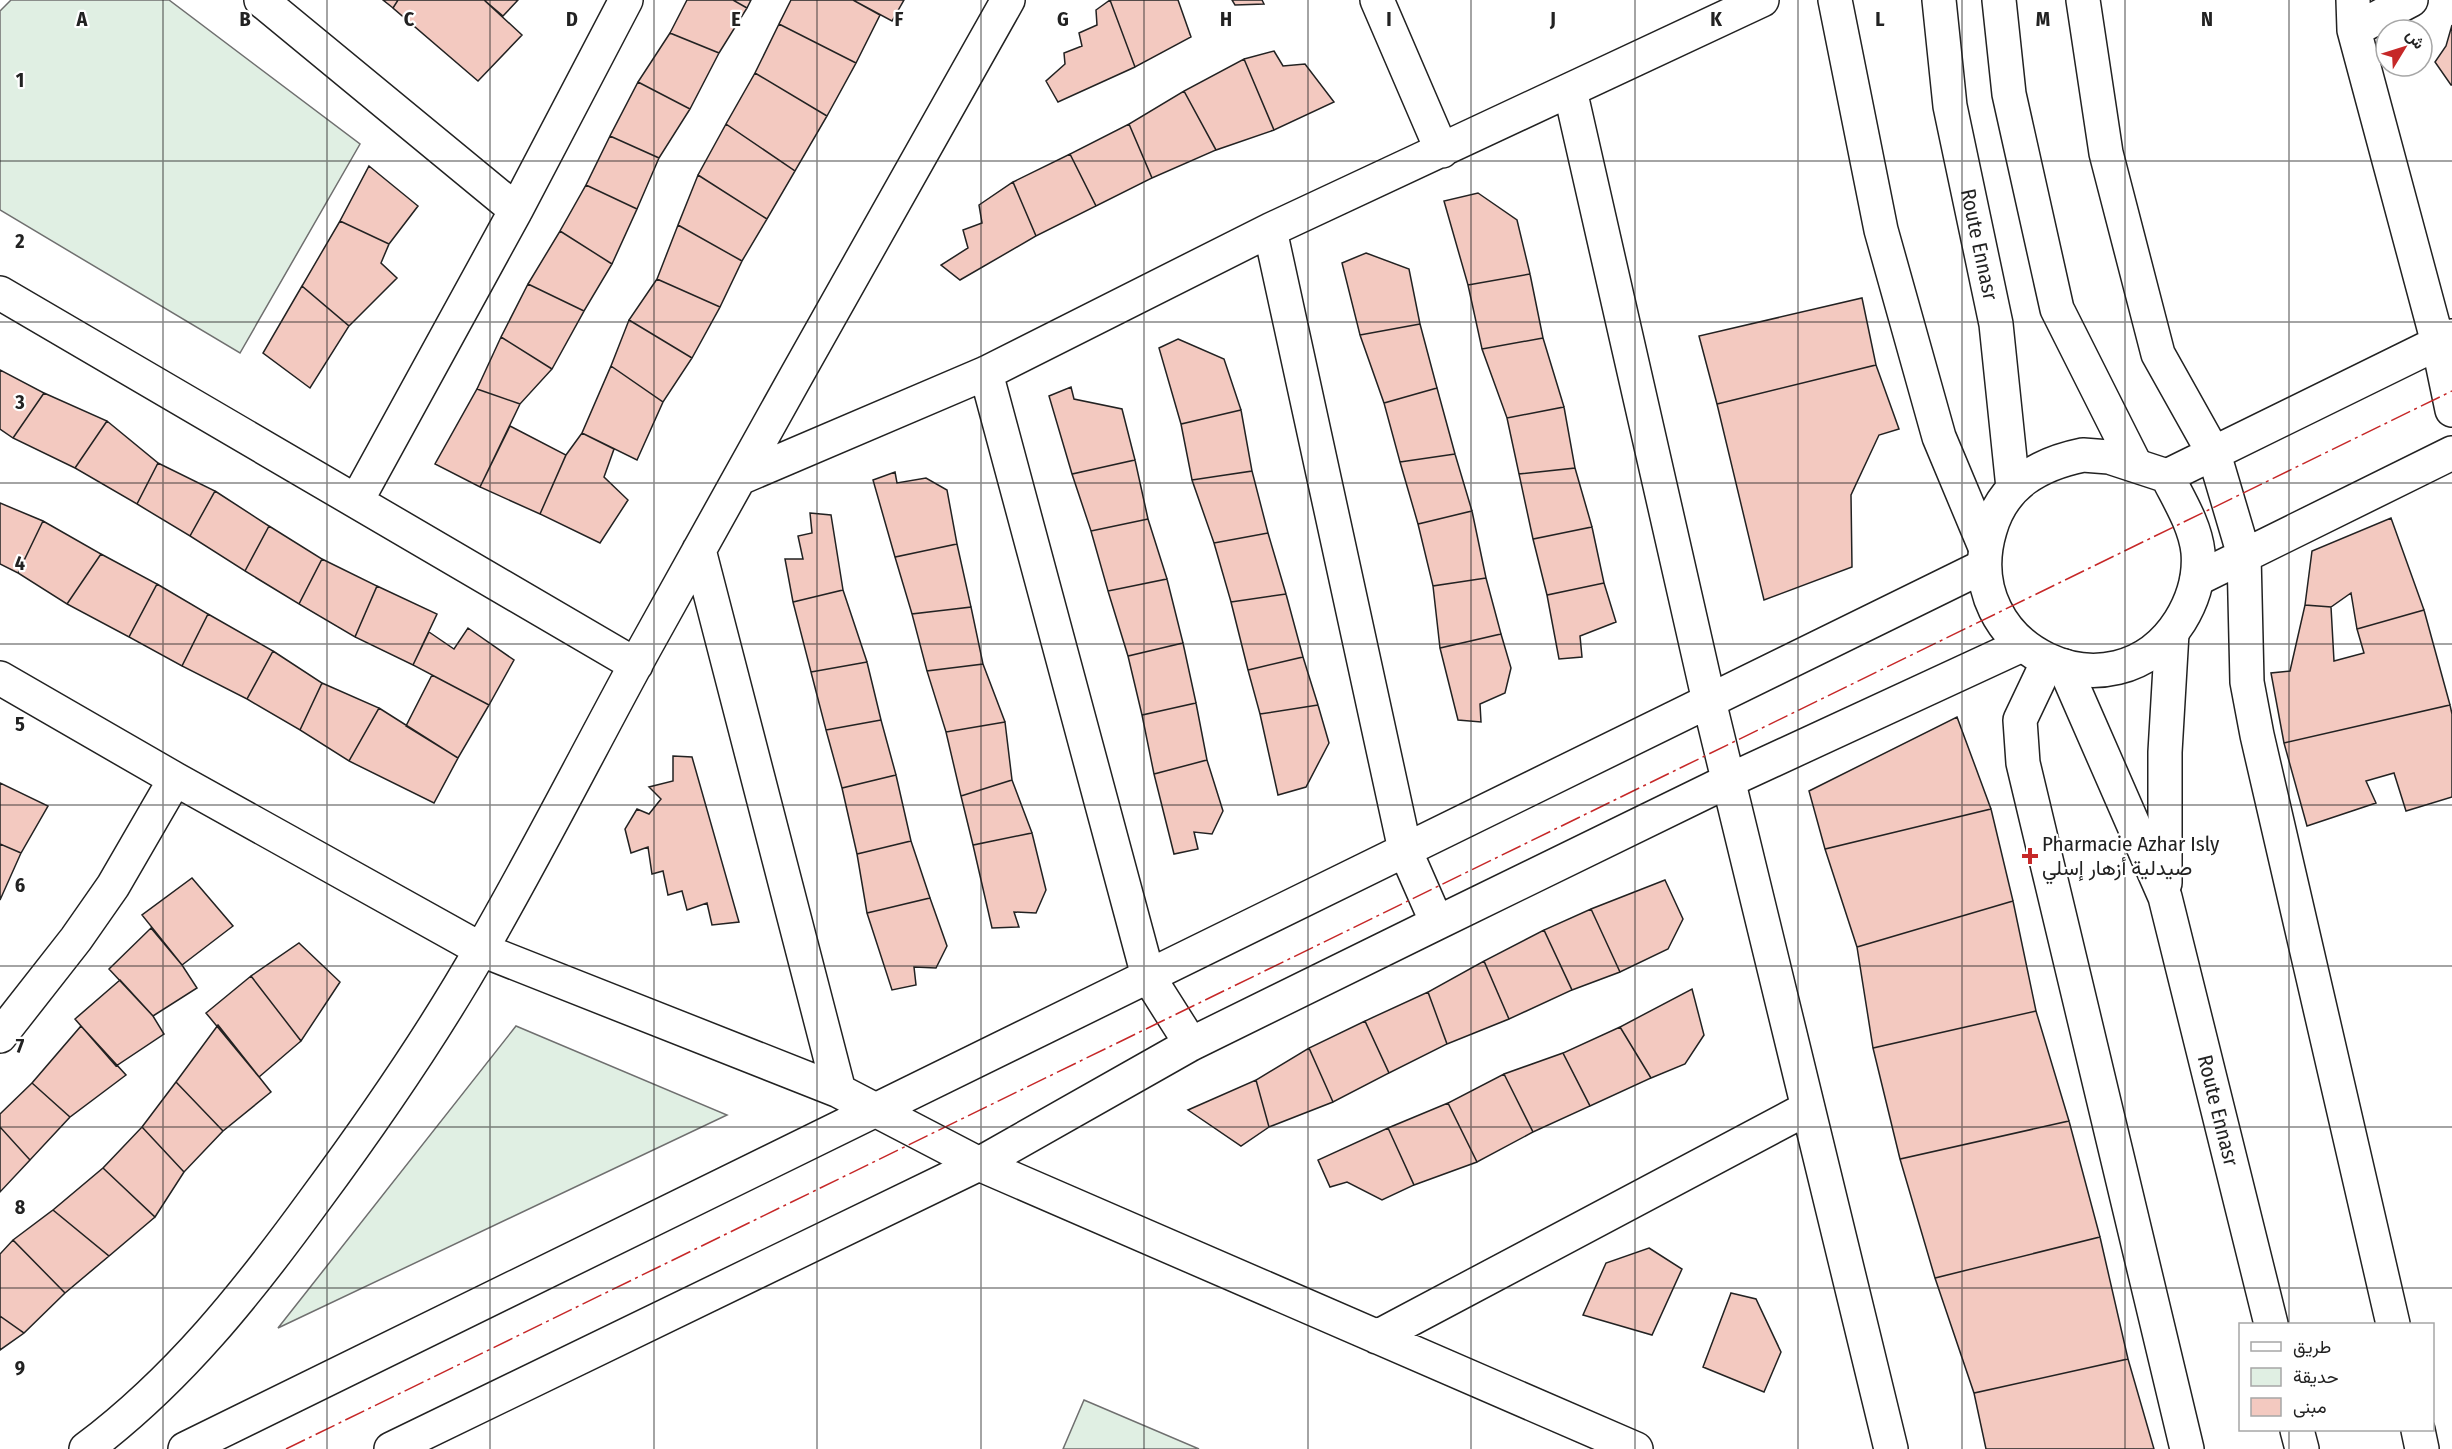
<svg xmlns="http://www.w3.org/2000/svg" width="2452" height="1449" font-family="'Fira Sans Condensed',Vazirmatn,sans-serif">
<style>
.green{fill:#e0efe3;stroke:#6f6f6f;stroke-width:1.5}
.building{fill:#f3c9c0;stroke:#222;stroke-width:1.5}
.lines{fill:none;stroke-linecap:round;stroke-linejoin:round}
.minor-casing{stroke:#222;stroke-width:36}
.major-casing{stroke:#222;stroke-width:36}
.minor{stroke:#fff;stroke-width:33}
.major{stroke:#fff;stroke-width:33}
.power{stroke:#c62828;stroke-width:1.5;stroke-dasharray:21 4.5 3 4.5;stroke-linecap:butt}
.grid{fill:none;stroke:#222;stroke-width:1.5;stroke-opacity:0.55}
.poi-dot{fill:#c62828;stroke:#fff;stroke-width:2}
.labels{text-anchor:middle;stroke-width:4.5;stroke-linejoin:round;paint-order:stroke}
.street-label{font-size:21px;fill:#222;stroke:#fff}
.poi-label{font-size:21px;fill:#222;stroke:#fff;text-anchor:start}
.grid-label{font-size:20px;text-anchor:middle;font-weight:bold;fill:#222;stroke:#fff;stroke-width:4.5;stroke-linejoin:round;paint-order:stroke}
</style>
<rect width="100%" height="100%" fill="#fff"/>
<path class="green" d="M 11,0 L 169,0 L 360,144 L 240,353 L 0,210 L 0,11 Z
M 516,1026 L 727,1115 L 278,1328 Z
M 1084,1400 L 1199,1449 L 1063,1449 Z"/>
<path class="building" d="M 383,0 L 398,0 L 393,8 Z
M 398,0 L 484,0 L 522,35 L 478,81 L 393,8 Z
M 484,0 L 518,0 L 503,16 Z
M 687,0 L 733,0 L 747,8 L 719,53 L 670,33 Z
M 733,0 L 751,0 L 747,8 Z
M 791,0 L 853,0 L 880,15 L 856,63 L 779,24 Z
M 853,0 L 904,0 L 892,21 Z
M 1110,0 L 1135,67 L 1058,102 L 1046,81 L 1065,64 L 1064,53 L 1082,46 L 1079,33 L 1097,25 L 1096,10 Z
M 1110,0 L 1178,0 L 1191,37 L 1135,67 Z
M 1232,0 L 1262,0 L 1264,4 L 1235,5 Z
M 779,24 L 856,63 L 827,116 L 755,73 Z
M 2452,25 L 2452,85 L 2451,85 L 2435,62 L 2446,46 Z
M 670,33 L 719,53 L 690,109 L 638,82 Z
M 1274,51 L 1283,66 L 1305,64 L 1334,102 L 1274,130 L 1244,59 Z
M 1244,59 L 1274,130 L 1216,150 L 1184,91 Z
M 755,73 L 827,116 L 795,171 L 726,124 Z
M 638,82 L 690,109 L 659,158 L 610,136 Z
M 1184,91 L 1216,150 L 1152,178 L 1129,124 Z
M 726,124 L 795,171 L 767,219 L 698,175 Z
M 1129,124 L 1152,178 L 1096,206 L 1070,154 Z
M 610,136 L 659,158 L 637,209 L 586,185 Z
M 1070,154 L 1096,206 L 1036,236 L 1013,182 Z
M 369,166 L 418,206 L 389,244 L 340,221 Z
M 698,175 L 767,219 L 742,261 L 678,225 Z
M 1013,182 L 1036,236 L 960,280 L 941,265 L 968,248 L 963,230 L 982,223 L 979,205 Z
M 586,185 L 637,209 L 612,264 L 560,231 Z
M 1478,193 L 1517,220 L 1530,274 L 1468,285 L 1444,201 Z
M 340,221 L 389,244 L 381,263 L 397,278 L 349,326 L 302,286 Z
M 678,225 L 742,261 L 720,307 L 657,279 Z
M 560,231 L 612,264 L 584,311 L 528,284 Z
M 1366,253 L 1409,269 L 1420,324 L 1360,335 L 1342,263 Z
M 1530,274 L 1543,338 L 1482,349 L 1468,285 Z
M 657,279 L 720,307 L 692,358 L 629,320 Z
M 528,284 L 584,311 L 552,369 L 501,337 Z
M 302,286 L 349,326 L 310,388 L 263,353 Z
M 1862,298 L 1876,365 L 1717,404 L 1699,336 Z
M 629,320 L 692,358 L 663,402 L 611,366 Z
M 1420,324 L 1437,388 L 1384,403 L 1360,335 Z
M 501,337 L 552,369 L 520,404 L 477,389 Z
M 1543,338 L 1564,407 L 1507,418 L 1482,349 Z
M 1178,339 L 1224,359 L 1241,410 L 1181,424 L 1159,348 Z
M 1876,365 L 1899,429 L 1879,435 L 1851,495 L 1852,567 L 1764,600 L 1717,404 Z
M 611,366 L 663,402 L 637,460 L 582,433 Z
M 0,370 L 44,393 L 13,438 L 0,429 Z
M 1071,387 L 1074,399 L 1122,409 L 1135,460 L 1072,474 L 1049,396 Z
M 1437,388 L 1455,454 L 1400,462 L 1384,403 Z
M 477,389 L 520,404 L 480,487 L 435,464 Z
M 44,393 L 107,421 L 75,468 L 13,438 Z
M 1564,407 L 1575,468 L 1519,474 L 1507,418 Z
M 1241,410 L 1252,471 L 1192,480 L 1181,424 Z
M 107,421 L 158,463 L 137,504 L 75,468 Z
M 510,426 L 566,455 L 540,514 L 480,487 Z
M 582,433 L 614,449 L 604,477 L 628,500 L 600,543 L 540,514 L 566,455 Z
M 1455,454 L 1472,511 L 1418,524 L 1400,462 Z
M 1135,460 L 1148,519 L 1091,531 L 1072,474 Z
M 158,463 L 215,491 L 190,536 L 137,504 Z
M 1575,468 L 1592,527 L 1533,539 L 1519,474 Z
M 1252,471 L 1268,533 L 1214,543 L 1192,480 Z
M 895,472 L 897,483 L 926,478 L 947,490 L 957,544 L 895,557 L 873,480 Z
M 215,491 L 269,526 L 245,571 L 190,536 Z
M 0,503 L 43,521 L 18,573 L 0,564 Z
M 1472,511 L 1486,578 L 1433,586 L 1418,524 Z
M 810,513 L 831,515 L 843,590 L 793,602 L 785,559 L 803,559 L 798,536 L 812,533 Z
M 2391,518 L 2424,610 L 2357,629 L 2351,593 L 2331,607 L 2305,605 L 2312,551 Z
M 1148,519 L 1167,579 L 1108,591 L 1091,531 Z
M 43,521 L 101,554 L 67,604 L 18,573 Z
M 269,526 L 322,559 L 299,604 L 245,571 Z
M 1592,527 L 1604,583 L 1547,595 L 1533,539 Z
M 1268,533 L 1286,594 L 1231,602 L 1214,543 Z
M 957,544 L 971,607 L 912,614 L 895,557 Z
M 101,554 L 157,584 L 129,637 L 67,604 Z
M 322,559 L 377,586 L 355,637 L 299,604 Z
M 1486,578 L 1501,634 L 1440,648 L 1433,586 Z
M 1167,579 L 1183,643 L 1128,656 L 1108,591 Z
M 1604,583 L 1616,622 L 1580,636 L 1582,657 L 1559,659 L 1547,595 Z
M 157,584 L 208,614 L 182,666 L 129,637 Z
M 377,586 L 437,614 L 413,665 L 355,637 Z
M 843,590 L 867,662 L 811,672 L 793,602 Z
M 1286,594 L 1303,657 L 1248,670 L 1231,602 Z
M 2305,605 L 2331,607 L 2334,661 L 2364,653 L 2357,629 L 2424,610 L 2450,705 L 2284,743 L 2271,673 L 2290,671 Z
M 971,607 L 983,664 L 927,671 L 912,614 Z
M 208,614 L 273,651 L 247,699 L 182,666 Z
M 468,628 L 514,660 L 489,705 L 413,665 L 429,632 L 454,649 Z
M 1501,634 L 1511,668 L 1505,693 L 1480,704 L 1481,722 L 1458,720 L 1440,648 Z
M 1183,643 L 1196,703 L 1142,715 L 1128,656 Z
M 273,651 L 322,683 L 300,730 L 247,699 Z
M 1303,657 L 1318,705 L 1260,714 L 1248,670 Z
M 867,662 L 881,720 L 826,730 L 811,672 Z
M 983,664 L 1005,722 L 946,732 L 927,671 Z
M 432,675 L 489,705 L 458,758 L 406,726 Z
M 322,683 L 379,708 L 349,761 L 300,730 Z
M 1196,703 L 1207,760 L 1154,774 L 1142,715 Z
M 1318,705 L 1329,743 L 1306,787 L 1278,795 L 1260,714 Z
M 2450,705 L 2452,714 L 2452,797 L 2406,811 L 2394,773 L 2366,781 L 2376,803 L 2307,826 L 2284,743 Z
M 379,708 L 458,758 L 434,803 L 349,761 Z
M 1957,717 L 1991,809 L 1825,849 L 1809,791 Z
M 881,720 L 896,775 L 842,788 L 826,730 Z
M 1005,722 L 1012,780 L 961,796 L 946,732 Z
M 673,756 L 692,757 L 739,922 L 712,925 L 707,903 L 687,910 L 682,891 L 668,895 L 663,871 L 652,874 L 648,847 L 631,853 L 625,829 L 637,809 L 649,814 L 661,799 L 649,787 L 673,781 Z
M 1207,760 L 1223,811 L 1212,834 L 1194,832 L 1198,849 L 1174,854 L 1154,774 Z
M 896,775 L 911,841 L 857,854 L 842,788 Z
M 1012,780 L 1032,833 L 973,845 L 961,796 Z
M 0,783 L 48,806 L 21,853 L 0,844 Z
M 1991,809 L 2013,901 L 1857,947 L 1825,849 Z
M 1032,833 L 1046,890 L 1036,913 L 1014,912 L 1019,927 L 992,928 L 973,845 Z
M 911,841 L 930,898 L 867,913 L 857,854 Z
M 0,844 L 21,853 L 0,900 Z
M 192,878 L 233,926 L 182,965 L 142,915 Z
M 1665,880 L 1683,919 L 1668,949 L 1620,972 L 1591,909 Z
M 930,898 L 947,946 L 936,968 L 914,967 L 916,985 L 892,990 L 867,913 Z
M 2013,901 L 2036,1011 L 1873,1048 L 1857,947 Z
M 1591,909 L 1620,972 L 1572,990 L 1544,930 Z
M 151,928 L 182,965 L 197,988 L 153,1016 L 109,969 Z
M 1544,930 L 1572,990 L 1509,1019 L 1484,961 Z
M 299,943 L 340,982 L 301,1041 L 251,976 Z
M 1484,961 L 1509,1019 L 1447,1044 L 1428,992 Z
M 251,976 L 301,1041 L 259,1077 L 206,1013 Z
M 120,980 L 153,1016 L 164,1034 L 116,1066 L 75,1019 Z
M 1692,989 L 1704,1035 L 1685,1064 L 1651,1078 L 1620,1027 Z
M 1428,992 L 1447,1044 L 1389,1073 L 1365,1021 Z
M 2036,1011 L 2069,1121 L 1900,1159 L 1873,1048 Z
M 1365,1021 L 1389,1073 L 1333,1102 L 1309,1048 Z
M 218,1025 L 271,1092 L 223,1131 L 176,1082 Z
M 81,1026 L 126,1075 L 70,1117 L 32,1083 Z
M 1620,1027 L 1651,1078 L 1590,1106 L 1563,1053 Z
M 1309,1048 L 1333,1102 L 1269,1127 L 1256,1080 Z
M 1563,1053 L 1590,1106 L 1533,1132 L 1504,1074 Z
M 1504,1074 L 1533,1132 L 1477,1162 L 1448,1103 Z
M 1256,1080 L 1269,1127 L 1241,1146 L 1188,1110 Z
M 176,1082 L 223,1131 L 184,1172 L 142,1127 Z
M 32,1083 L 70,1117 L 30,1160 L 0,1127 L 0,1114 Z
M 1448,1103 L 1477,1162 L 1414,1185 L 1388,1128 Z
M 2069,1121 L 2100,1237 L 1935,1278 L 1900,1159 Z
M 0,1127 L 30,1160 L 0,1192 Z
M 142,1127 L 184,1172 L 155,1217 L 103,1168 Z
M 1388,1128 L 1414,1185 L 1382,1200 L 1347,1182 L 1330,1187 L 1318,1160 Z
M 103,1168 L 155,1217 L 109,1256 L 53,1210 Z
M 53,1210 L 109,1256 L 65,1293 L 13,1240 Z
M 2100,1237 L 2128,1359 L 1974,1393 L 1935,1278 Z
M 13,1240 L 65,1293 L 24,1333 L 0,1316 L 0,1254 Z
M 1649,1248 L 1682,1269 L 1652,1335 L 1583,1315 L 1606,1263 Z
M 1731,1293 L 1756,1299 L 1781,1352 L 1764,1392 L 1703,1367 Z
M 0,1316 L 24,1333 L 0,1350 Z
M 2128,1359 L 2154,1449 L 1986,1449 L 1974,1393 Z"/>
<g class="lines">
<defs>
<path id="minor" d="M 261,0 L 516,210
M 1377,0 L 1442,151
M 1835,0 L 1881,230 L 1939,437 L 1985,547
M 2083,0 L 2106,153 L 2158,354 L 2214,454 L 2244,555 L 2247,682 L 2257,735 L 2393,1324
M 2353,0 L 2354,30 L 2438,343 L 2452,410
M 2354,30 L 2411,0
M 1570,90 L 1709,701 L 1891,1449
M 1270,230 L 1405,850 L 1437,923
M 0,293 L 636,665
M 986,373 L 1148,976 L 1191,1044
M 2167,476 L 2452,336
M 740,478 L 986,373 L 1270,230 L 1762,0
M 357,500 L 516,210 L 626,0
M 699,550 L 839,1091
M 2197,579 L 2452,453
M 2048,661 L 2020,720 L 2023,763 L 2187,1449
M 0,678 L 175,779 L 482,950 L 839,1091 L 979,1164 L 1636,1449
M 0,1036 L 76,939 L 113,886 L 175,779
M 1377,1337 L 1808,1108
M 2418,1430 L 2422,1449
M 86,1449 C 178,1380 247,1293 314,1201 C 374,1120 432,1036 482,948 C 538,851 589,750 643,651 C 763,433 886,217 1008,0
M 185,1449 L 1984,566
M 391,1449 L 979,1164 L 1191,1044 L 1437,923 L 1730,780 L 2022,645"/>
<g id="major">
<path id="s1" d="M 1939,0 L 1950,106 L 1996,324 L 2013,488"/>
<path d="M 1999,0 L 2009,94 L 2057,309 L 2135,464"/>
<path d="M 2083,455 L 2109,457 L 2167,476 C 2179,500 2195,525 2198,552 C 2200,576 2193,600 2180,621 C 2114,725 1954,650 1990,530 C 2003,484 2039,464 2083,455 Z"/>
<path id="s2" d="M 2064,666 L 2165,897 L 2271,1324"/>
<path d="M 2165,883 L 2165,752 L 2172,633"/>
<path d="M 2297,1430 L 2302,1449"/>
</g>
</defs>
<use href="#minor" class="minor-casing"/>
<use href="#major" class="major-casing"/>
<use href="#minor" class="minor"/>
<use href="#major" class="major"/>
<path class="power" d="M 286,1449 L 2452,391"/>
</g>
<path class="grid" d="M 163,0 L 163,1449M 327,0 L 327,1449M 490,0 L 490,1449M 654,0 L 654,1449M 817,0 L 817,1449M 981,0 L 981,1449M 1144,0 L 1144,1449M 1308,0 L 1308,1449M 1471,0 L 1471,1449M 1635,0 L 1635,1449M 1798,0 L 1798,1449M 1962,0 L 1962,1449M 2125,0 L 2125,1449M 2289,0 L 2289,1324M 0,161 L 2452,161M 0,322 L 2452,322M 0,483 L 2452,483M 0,644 L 2452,644M 0,805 L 2452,805M 0,966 L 2452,966M 0,1127 L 2452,1127M 0,1288 L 2452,1288M 2289,1430 L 2289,1449"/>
<path class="poi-dot" d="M2027 847h6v6h6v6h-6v6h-6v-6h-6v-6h6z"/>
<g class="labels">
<g class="street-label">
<text dy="7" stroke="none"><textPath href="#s1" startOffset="248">Route Ennasr</textPath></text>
<text dy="7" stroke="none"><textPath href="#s2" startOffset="472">Route Ennasr</textPath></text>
</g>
<g class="poi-label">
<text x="2042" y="851">Pharmacie Azhar Isly<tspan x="2042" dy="24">صيدلية أزهار إسلي</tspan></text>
</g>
</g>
<g class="grid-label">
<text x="82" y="26">A</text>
<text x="245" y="26">B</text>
<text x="409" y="26">C</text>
<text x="572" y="26">D</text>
<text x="736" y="26">E</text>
<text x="899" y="26">F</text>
<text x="1063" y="26">G</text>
<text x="1226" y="26">H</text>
<text x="1389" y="26">I</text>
<text x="1553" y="26">J</text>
<text x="1716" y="26">K</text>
<text x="1880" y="26">L</text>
<text x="2043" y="26">M</text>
<text x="2207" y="26">N</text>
<text x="20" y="87">1</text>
<text x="20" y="248">2</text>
<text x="20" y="409">3</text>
<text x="20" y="570">4</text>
<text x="20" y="731">5</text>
<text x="20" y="892">6</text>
<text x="20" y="1053">7</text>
<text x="20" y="1214">8</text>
<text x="20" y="1375">9</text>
</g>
<rect x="2239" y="1323" width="195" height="108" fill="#ffffff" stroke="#a7a7a7" stroke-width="1.5"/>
<rect x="2251" y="1342" width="30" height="9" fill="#ffffff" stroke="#a7a7a7" stroke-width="1.5"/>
<text x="2293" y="1353" font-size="18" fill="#222222">طريق</text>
<rect x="2251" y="1368" width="30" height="18" fill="#e0efe3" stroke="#a7a7a7" stroke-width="1.5"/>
<text x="2293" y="1383" font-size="18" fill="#222222">حديقة</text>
<rect x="2251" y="1398" width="30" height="18" fill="#f3c9c0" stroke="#a7a7a7" stroke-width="1.5"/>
<text x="2293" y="1413" font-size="18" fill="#222222">مبنى</text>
<g transform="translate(2404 48) rotate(52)"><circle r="28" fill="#ffffff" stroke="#a7a7a7" stroke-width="1.5"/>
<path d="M0-4.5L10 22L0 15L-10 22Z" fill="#c62828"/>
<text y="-9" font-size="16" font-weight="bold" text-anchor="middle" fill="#222222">ش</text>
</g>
</svg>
